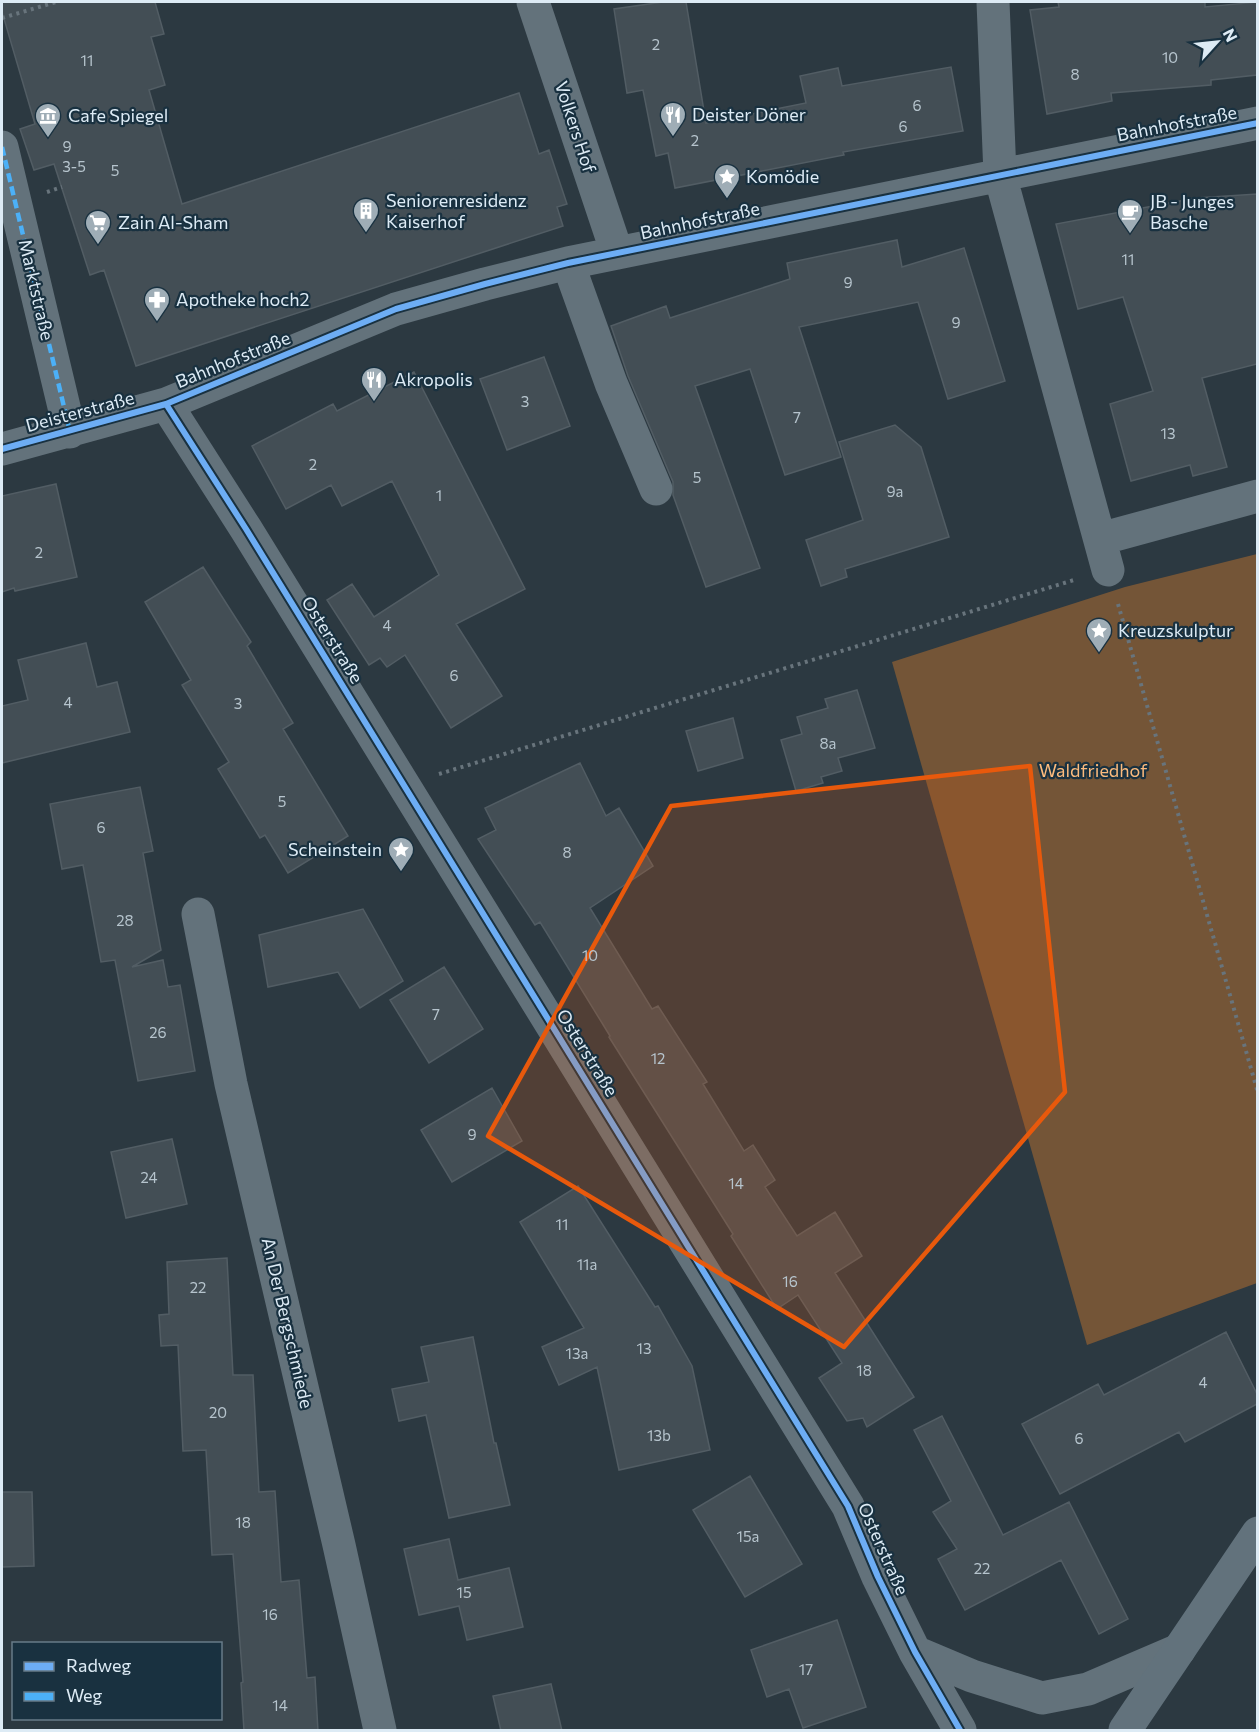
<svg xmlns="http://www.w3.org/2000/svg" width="1259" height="1732" font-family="Commissioner,sans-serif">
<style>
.green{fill:#745537}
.building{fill:#434e55;stroke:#525d64;stroke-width:1.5}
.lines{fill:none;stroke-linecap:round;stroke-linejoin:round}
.path{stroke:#68747c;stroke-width:4;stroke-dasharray:3 4.5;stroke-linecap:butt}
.minor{stroke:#63727b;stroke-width:33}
.major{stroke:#62727c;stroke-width:33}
.quiet{stroke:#4cb0f7;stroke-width:4.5;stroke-dasharray:9 4.5;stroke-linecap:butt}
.cycleway-casing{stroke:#193140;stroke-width:10}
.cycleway{stroke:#6dadf4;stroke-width:6}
.marked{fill:#e8590c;fill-opacity:0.2;stroke:#e8590c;stroke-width:4.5;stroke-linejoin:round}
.labels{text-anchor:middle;stroke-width:4.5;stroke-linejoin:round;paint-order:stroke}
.number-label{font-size:15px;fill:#b6c4cd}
.poi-label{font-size:18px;fill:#ddebf5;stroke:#193140;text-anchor:start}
.street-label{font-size:18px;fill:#ddebf5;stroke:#193140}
.park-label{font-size:18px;fill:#fcbb7d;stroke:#193140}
</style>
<rect width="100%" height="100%" fill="#2c3941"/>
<path class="green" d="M 1257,554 L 1257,1283 L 1087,1345 L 892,662 L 1125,587 Z"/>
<path class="building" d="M 2,2 L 155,2 L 164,34 L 151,37 L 165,85 L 149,90 L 182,204 L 519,93 L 539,154 L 549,150 L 567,204 L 557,207 L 563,226 L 136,366 L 104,270 L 90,275 L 54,164 L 34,170 L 20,129 L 35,124 L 2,12 Z
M 663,2 L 686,2 L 706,123 L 806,103 L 800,76 L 838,68 L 842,86 L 951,67 L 963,131 L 843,152 L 844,155 L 675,188 L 668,153 L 656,156 L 643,90 L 627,93 L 614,9 Z
M 1058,2 L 1205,2 L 1205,7 L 1257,2 L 1257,75 L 1211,80 L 1211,85 L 1111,93 L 1112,101 L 1047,114 L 1030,10 L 1059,7 Z
M 1257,194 L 1257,364 L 1202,378 L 1227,467 L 1193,476 L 1190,465 L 1131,481 L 1110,404 L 1153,391 L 1123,297 L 1078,309 L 1056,224 L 1196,198 Z
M 897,240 L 902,267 L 964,248 L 1005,381 L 948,399 L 918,302 L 799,327 L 841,457 L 785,475 L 750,369 L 695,386 L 760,568 L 706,587 L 673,495 L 673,482 L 628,376 L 611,326 L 666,306 L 670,318 L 790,279 L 787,263 Z
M 544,357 L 570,426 L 507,450 L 480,379 Z
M 414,372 L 525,589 L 456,624 L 502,696 L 451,728 L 405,655 L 387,667 L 380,658 L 369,665 L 327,600 L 352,584 L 374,617 L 439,575 L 392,481 L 342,506 L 331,485 L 286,509 L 252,446 L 333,404 L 337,411 Z
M 895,425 L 921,447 L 949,537 L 845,569 L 847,577 L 821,586 L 806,540 L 863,520 L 839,442 Z
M 56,484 L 77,577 L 15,591 L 14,588 L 2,592 L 2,496 Z
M 203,567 L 251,642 L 247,646 L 293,723 L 283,729 L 348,836 L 288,873 L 265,835 L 260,838 L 218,769 L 229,762 L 182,685 L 191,680 L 145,602 Z
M 86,643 L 97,687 L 117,682 L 130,732 L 2,763 L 2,706 L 28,700 L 18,660 Z
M 857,690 L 875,748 L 838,758 L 842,771 L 821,777 L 823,783 L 796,791 L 781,740 L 802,734 L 797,717 L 828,708 L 825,699 Z
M 733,718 L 743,758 L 698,771 L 686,731 Z
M 580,763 L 606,816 L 619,808 L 653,866 L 590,908 L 652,1009 L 658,1006 L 707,1082 L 703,1084 L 744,1151 L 753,1145 L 775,1180 L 765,1187 L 797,1236 L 835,1212 L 862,1256 L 835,1273 L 914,1397 L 867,1427 L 863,1418 L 847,1421 L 819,1378 L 842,1363 L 798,1295 L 777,1309 L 731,1236 L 733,1234 L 609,1037 L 610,1036 L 540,922 L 535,925 L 478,839 L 496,830 L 485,808 Z
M 140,787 L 153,851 L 143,853 L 161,950 L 132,967 L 163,960 L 168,987 L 180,985 L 195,1071 L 138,1081 L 115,960 L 101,962 L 83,865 L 62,869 L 50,804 Z
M 363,909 L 403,981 L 360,1008 L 338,972 L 268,987 L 259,935 Z
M 444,967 L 483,1029 L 429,1063 L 390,1000 Z
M 492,1088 L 522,1141 L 452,1182 L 421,1130 Z
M 172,1139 L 187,1204 L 126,1218 L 111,1152 Z
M 578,1186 L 655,1307 L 658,1306 L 692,1366 L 710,1450 L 619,1470 L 597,1367 L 559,1385 L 542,1347 L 584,1328 L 520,1222 Z
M 227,1258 L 233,1375 L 253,1375 L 259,1492 L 275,1491 L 281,1582 L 299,1580 L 307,1678 L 315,1677 L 318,1731 L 244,1731 L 241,1683 L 243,1682 L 233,1554 L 212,1555 L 206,1450 L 183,1451 L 178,1345 L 161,1346 L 159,1315 L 169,1314 L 167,1262 Z
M 1226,1332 L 1257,1394 L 1257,1404 L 1185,1442 L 1179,1432 L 1060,1494 L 1022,1424 L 1098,1384 L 1104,1395 Z
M 473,1337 L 494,1443 L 496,1443 L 510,1505 L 449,1518 L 426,1415 L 399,1421 L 392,1389 L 429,1382 L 421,1347 Z
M 942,1416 L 1003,1535 L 1069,1502 L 1128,1619 L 1099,1634 L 1061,1560 L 965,1610 L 938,1559 L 957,1549 L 933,1512 L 951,1501 L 914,1430 Z
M 750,1476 L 802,1564 L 745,1597 L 693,1510 Z
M 2,1492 L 32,1492 L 34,1566 L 2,1567 Z
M 449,1539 L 458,1580 L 509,1568 L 523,1627 L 467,1640 L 459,1606 L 419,1615 L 404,1549 Z
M 837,1620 L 866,1707 L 803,1728 L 789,1689 L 767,1697 L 751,1650 Z
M 551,1684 L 562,1731 L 501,1731 L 493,1696 Z"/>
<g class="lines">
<path class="path" d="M 2,18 L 56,2
M 47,192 L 62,187
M 1118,604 L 1258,1093
M 439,774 L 1074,580"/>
<path class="minor" d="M 533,2 L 617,253
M 993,2 L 1000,175 L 1108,570
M 2,147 L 70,432
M 568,263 L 611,383 L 656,489
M 166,404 L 246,529 L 848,1506 L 878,1577 L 915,1652 L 960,1730
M 2,449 L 166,404 L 396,309 L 485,284 L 568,263 L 1258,123
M 1100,539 L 1258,496
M 198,914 L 231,1084 L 339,1545 L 380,1730
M 915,1652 L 972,1676 L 1042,1698 L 1088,1689 L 1179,1650"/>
<path class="major" d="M 1125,1730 L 1258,1533"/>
<path class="quiet" d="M 2,147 L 70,432"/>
<defs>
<path id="cycleway" d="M 166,404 L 246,529 L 848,1506 L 878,1577 L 915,1652 L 960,1730
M 2,449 L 166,404 L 396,309 L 485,284 L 568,263 L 1258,123"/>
</defs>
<use href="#cycleway" class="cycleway-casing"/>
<use href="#cycleway" class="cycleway"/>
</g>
<path class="marked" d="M 1030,766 L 1065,1092 L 844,1347 L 488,1136 L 671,806 Z"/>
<defs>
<symbol id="restaurant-pin" viewBox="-11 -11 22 30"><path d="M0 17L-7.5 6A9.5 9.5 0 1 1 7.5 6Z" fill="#9fadb6" stroke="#193140"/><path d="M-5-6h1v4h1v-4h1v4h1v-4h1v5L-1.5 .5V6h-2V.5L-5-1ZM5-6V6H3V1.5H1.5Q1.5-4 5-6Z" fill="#fff"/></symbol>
<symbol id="museum-pin" viewBox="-11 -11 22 30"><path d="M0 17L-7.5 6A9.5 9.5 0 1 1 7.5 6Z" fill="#9fadb6" stroke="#193140"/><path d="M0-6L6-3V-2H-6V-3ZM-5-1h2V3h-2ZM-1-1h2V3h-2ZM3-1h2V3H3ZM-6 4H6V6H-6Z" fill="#fff"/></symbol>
<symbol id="sight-pin" viewBox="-11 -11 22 30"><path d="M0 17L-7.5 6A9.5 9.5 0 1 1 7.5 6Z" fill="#9fadb6" stroke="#193140"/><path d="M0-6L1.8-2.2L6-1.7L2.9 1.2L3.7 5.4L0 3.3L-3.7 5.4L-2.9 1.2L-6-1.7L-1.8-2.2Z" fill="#fff"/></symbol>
<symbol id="building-pin" viewBox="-11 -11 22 30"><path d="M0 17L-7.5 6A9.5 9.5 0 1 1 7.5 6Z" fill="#9fadb6" stroke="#193140"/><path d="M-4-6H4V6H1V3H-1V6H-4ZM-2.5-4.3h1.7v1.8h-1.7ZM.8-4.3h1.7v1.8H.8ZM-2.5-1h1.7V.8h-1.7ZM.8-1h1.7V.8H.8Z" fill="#fff"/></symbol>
<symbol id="cafe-pin" viewBox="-11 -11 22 30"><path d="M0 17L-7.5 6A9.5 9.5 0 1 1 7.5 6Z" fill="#9fadb6" stroke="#193140"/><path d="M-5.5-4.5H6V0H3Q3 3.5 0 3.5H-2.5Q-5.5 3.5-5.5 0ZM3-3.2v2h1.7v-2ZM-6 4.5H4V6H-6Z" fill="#fff"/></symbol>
<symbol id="supermarket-pin" viewBox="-11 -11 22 30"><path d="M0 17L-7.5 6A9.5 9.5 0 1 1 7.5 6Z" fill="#9fadb6" stroke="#193140"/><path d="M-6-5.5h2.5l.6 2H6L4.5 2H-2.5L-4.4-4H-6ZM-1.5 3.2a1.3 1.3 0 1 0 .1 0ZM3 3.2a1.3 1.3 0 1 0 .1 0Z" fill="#fff"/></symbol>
<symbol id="pharmacy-pin" viewBox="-11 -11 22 30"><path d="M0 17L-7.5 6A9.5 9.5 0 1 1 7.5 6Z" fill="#9fadb6" stroke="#193140"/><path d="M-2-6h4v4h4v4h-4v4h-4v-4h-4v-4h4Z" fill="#fff"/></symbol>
</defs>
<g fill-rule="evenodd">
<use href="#restaurant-pin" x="658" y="100" width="30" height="40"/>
<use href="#museum-pin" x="33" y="101" width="30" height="40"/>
<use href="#sight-pin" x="712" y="162" width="30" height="40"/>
<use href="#building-pin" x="351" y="196" width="30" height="40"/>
<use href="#cafe-pin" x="1115" y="197" width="30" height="40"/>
<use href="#supermarket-pin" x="83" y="208" width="30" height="40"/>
<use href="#pharmacy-pin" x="142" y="285" width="30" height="40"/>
<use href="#restaurant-pin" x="359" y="365" width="30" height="40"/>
<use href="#sight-pin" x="1084" y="616" width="30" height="40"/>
<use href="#sight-pin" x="386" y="835" width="30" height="40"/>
</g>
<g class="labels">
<g class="number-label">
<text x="656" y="50">2</text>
<text x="1170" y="63">10</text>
<text x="87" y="66">11</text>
<text x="1075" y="80">8</text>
<text x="917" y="111">6</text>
<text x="903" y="132">6</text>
<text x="695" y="146">2</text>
<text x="67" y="152">9</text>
<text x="74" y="172">3-5</text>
<text x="115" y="176">5</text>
<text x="1128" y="265">11</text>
<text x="848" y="288">9</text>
<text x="956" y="328">9</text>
<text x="525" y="407">3</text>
<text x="797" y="423">7</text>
<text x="1168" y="439">13</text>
<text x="313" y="470">2</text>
<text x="697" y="483">5</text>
<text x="895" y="497">9a</text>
<text x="439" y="501">1</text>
<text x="39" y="558">2</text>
<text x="387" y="631">4</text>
<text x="454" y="681">6</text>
<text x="68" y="708">4</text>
<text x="238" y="709">3</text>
<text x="828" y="749">8a</text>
<text x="282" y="807">5</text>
<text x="101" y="833">6</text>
<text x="567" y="858">8</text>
<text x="125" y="926">28</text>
<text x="590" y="961">10</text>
<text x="436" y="1020">7</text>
<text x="158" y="1038">26</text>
<text x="658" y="1064">12</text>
<text x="472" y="1140">9</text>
<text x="149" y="1183">24</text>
<text x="736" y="1189">14</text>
<text x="562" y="1230">11</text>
<text x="587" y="1270">11a</text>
<text x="790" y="1287">16</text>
<text x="198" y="1293">22</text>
<text x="644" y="1354">13</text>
<text x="577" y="1359">13a</text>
<text x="864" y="1376">18</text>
<text x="1203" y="1388">4</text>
<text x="218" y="1418">20</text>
<text x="659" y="1441">13b</text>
<text x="1079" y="1444">6</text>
<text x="243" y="1528">18</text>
<text x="748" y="1542">15a</text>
<text x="982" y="1574">22</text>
<text x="464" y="1598">15</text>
<text x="270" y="1620">16</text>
<text x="806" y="1675">17</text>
<text x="280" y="1711">14</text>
</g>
<g class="poi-label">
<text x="692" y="121">Deister Döner</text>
<text x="68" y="122">Cafe Spiegel</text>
<text x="746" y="183">Komödie</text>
<text x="386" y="207">Seniorenresidenz<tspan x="386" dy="21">Kaiserhof</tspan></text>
<text x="1150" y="208">JB - Junges<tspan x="1150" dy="21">Basche</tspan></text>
<text x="118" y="229">Zain Al-Sham</text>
<text x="176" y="306">Apotheke hoch2</text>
<text x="394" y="386">Akropolis</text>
<text x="1118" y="637">Kreuzskulptur</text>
<text x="382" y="856" text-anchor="end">Scheinstein</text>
</g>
<g class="street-label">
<text transform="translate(1177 124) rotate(-11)" y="6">Bahnhofstraße</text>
<text transform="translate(575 127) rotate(72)" y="6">Volkers Hof</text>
<text transform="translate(700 221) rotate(-12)" y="6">Bahnhofstraße</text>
<text transform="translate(36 290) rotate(77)" y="6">Marktstraße</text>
<text transform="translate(233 360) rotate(-22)" y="6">Bahnhofstraße</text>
<text transform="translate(80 412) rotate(-15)" y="6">Deisterstraße</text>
<text transform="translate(332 640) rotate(58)" y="6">Osterstraße</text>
<text transform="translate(587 1053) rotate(58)" y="6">Osterstraße</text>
<text transform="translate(287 1323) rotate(77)" y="6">An Der Bergschmiede</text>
<text transform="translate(883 1549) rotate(66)" y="6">Osterstraße</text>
</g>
<g class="park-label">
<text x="1093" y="777">Waldfriedhof</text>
</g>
</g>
<rect width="1259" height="1732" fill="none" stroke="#ddebf5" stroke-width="6"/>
<rect x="12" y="1642" width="210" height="78" fill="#193140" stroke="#677b88" stroke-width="1.5"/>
<rect x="24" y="1662" width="30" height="9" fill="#6dadf4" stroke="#677b88" stroke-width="1.5"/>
<text x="66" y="1672" font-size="18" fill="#ddebf5">Radweg</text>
<rect x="24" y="1692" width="30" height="9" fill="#4cb0f7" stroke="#677b88" stroke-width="1.5"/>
<text x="66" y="1702" font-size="18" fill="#ddebf5">Weg</text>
<g transform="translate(1217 42) rotate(63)" stroke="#193140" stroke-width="4.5" paint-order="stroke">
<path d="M0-4.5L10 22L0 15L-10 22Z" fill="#ddebf5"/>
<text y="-9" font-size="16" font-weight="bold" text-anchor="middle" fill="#ddebf5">N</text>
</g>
</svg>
